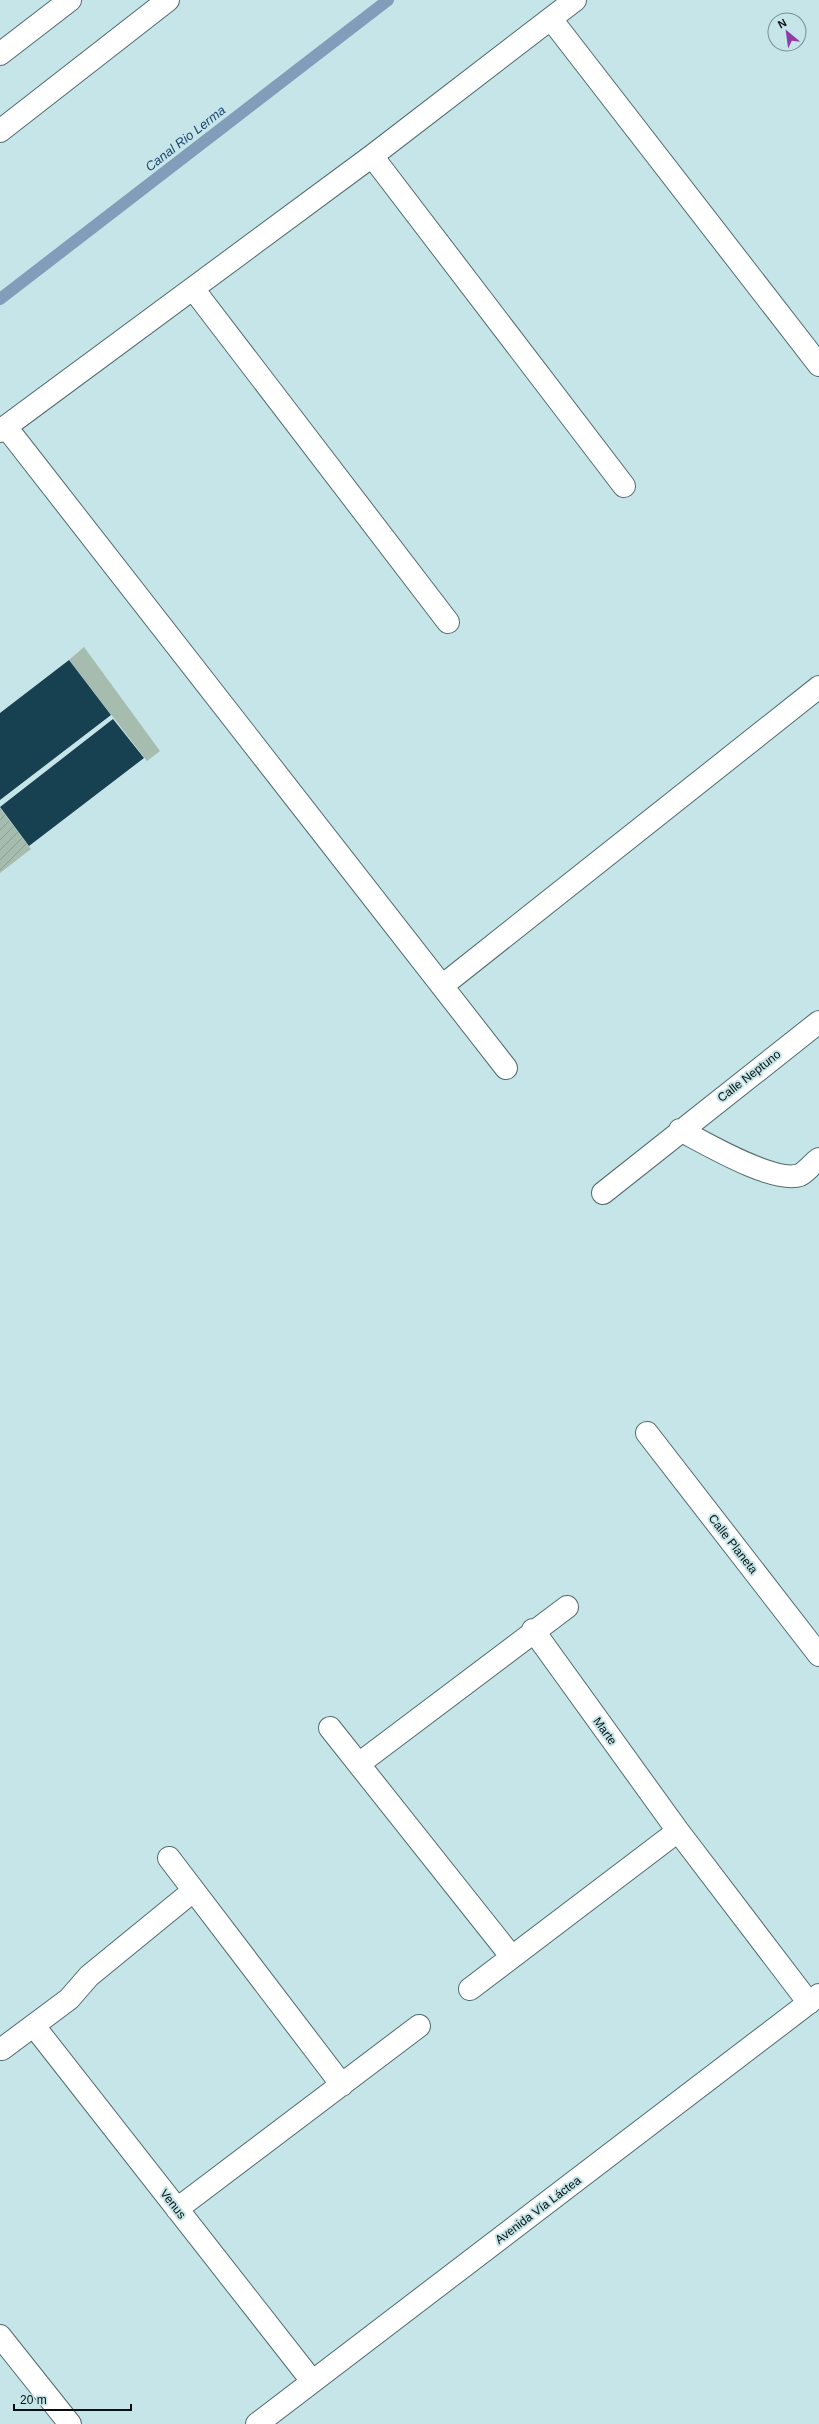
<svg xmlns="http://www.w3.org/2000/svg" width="819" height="2424" font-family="Helvetica,sans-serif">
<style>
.park{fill:#a6bcae}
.garden{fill:url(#garden-furrows)}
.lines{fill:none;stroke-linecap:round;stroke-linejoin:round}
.stream{stroke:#819dba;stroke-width:12}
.building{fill:#174151}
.minor-casing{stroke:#506c6f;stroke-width:24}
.tertiary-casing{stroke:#506c6f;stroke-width:24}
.motorway-casing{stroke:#506c6f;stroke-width:24}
.minor{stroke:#fff;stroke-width:22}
.tertiary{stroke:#fff;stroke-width:22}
.motorway{stroke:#fff;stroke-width:22}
.labels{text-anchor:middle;stroke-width:4;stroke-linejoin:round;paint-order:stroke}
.street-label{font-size:12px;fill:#050f10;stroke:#c6e5e8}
.water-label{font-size:13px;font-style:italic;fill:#1c476f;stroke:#c6e5e8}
</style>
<defs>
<pattern id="garden-furrows" width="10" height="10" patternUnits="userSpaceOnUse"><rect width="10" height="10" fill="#a6bcae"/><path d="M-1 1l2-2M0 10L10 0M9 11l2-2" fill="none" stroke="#8da095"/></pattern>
</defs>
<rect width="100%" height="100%" fill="#c6e5e8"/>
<path class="park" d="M 84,647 L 160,751 L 147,761 L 69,660 Z"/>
<path class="garden" d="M 0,808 L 31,849 L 0,873 Z"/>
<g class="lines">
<path class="stream" d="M 0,299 L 388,0"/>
</g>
<path class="building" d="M 69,660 L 111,715 L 0,800 L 0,713 Z
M 113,719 L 144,758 L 29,846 L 0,807 Z"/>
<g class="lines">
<defs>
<path id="minor" d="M 551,19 L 819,365
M 372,156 L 624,486
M 194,290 L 448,622
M 6,427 L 506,1068
M 0,431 L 372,156 L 575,0
M 442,986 L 819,687
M 680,1130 C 705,1143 774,1184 800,1175 C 806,1172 813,1163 819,1159
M 603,1193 L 819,1022
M 647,1433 L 819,1655
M 533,1630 L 678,1831 L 809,2003
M 330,1728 L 511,1956
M 360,1763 L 567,1607
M 169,1858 L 342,2085
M 470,1989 L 678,1831
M 34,2026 L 312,2381
M 2,2049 L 69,1999 L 89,1976 L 193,1891
M 177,2209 L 419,2026
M 0,2336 L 70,2424
M 257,2424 L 819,1995"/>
<path id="tertiary" d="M 0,131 L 168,0"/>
<path id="motorway" d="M 0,54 L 70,0"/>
</defs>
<use href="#minor" class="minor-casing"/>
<use href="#tertiary" class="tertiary-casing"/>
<use href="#motorway" class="motorway-casing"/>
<use href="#minor" class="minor"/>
<use href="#tertiary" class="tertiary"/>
<use href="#motorway" class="motorway"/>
</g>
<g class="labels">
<g class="street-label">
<text transform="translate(749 1076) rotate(-38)" y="4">Calle Neptuno</text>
<text transform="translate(733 1544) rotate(52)" y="4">Calle Planeta</text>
<text transform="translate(605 1731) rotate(54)" y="4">Marte</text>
<text transform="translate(173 2204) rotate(52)" y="4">Venus</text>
<text transform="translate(538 2210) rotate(-37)" y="4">Avenida Vía Láctea</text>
</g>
<g class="water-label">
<text transform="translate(185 138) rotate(-38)" y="5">Canal Rio Lerma</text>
</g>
</g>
<g transform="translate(787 32) rotate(331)"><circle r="19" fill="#c6e5e8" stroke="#798f92"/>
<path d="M0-3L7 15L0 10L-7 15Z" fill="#913ba8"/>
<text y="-6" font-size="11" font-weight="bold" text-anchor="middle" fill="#050f10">N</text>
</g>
<path d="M14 2404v6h117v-6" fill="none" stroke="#050f10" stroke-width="2"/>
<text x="20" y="2404" font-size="12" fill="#050f10" stroke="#c6e5e8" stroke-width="3" paint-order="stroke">20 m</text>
</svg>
